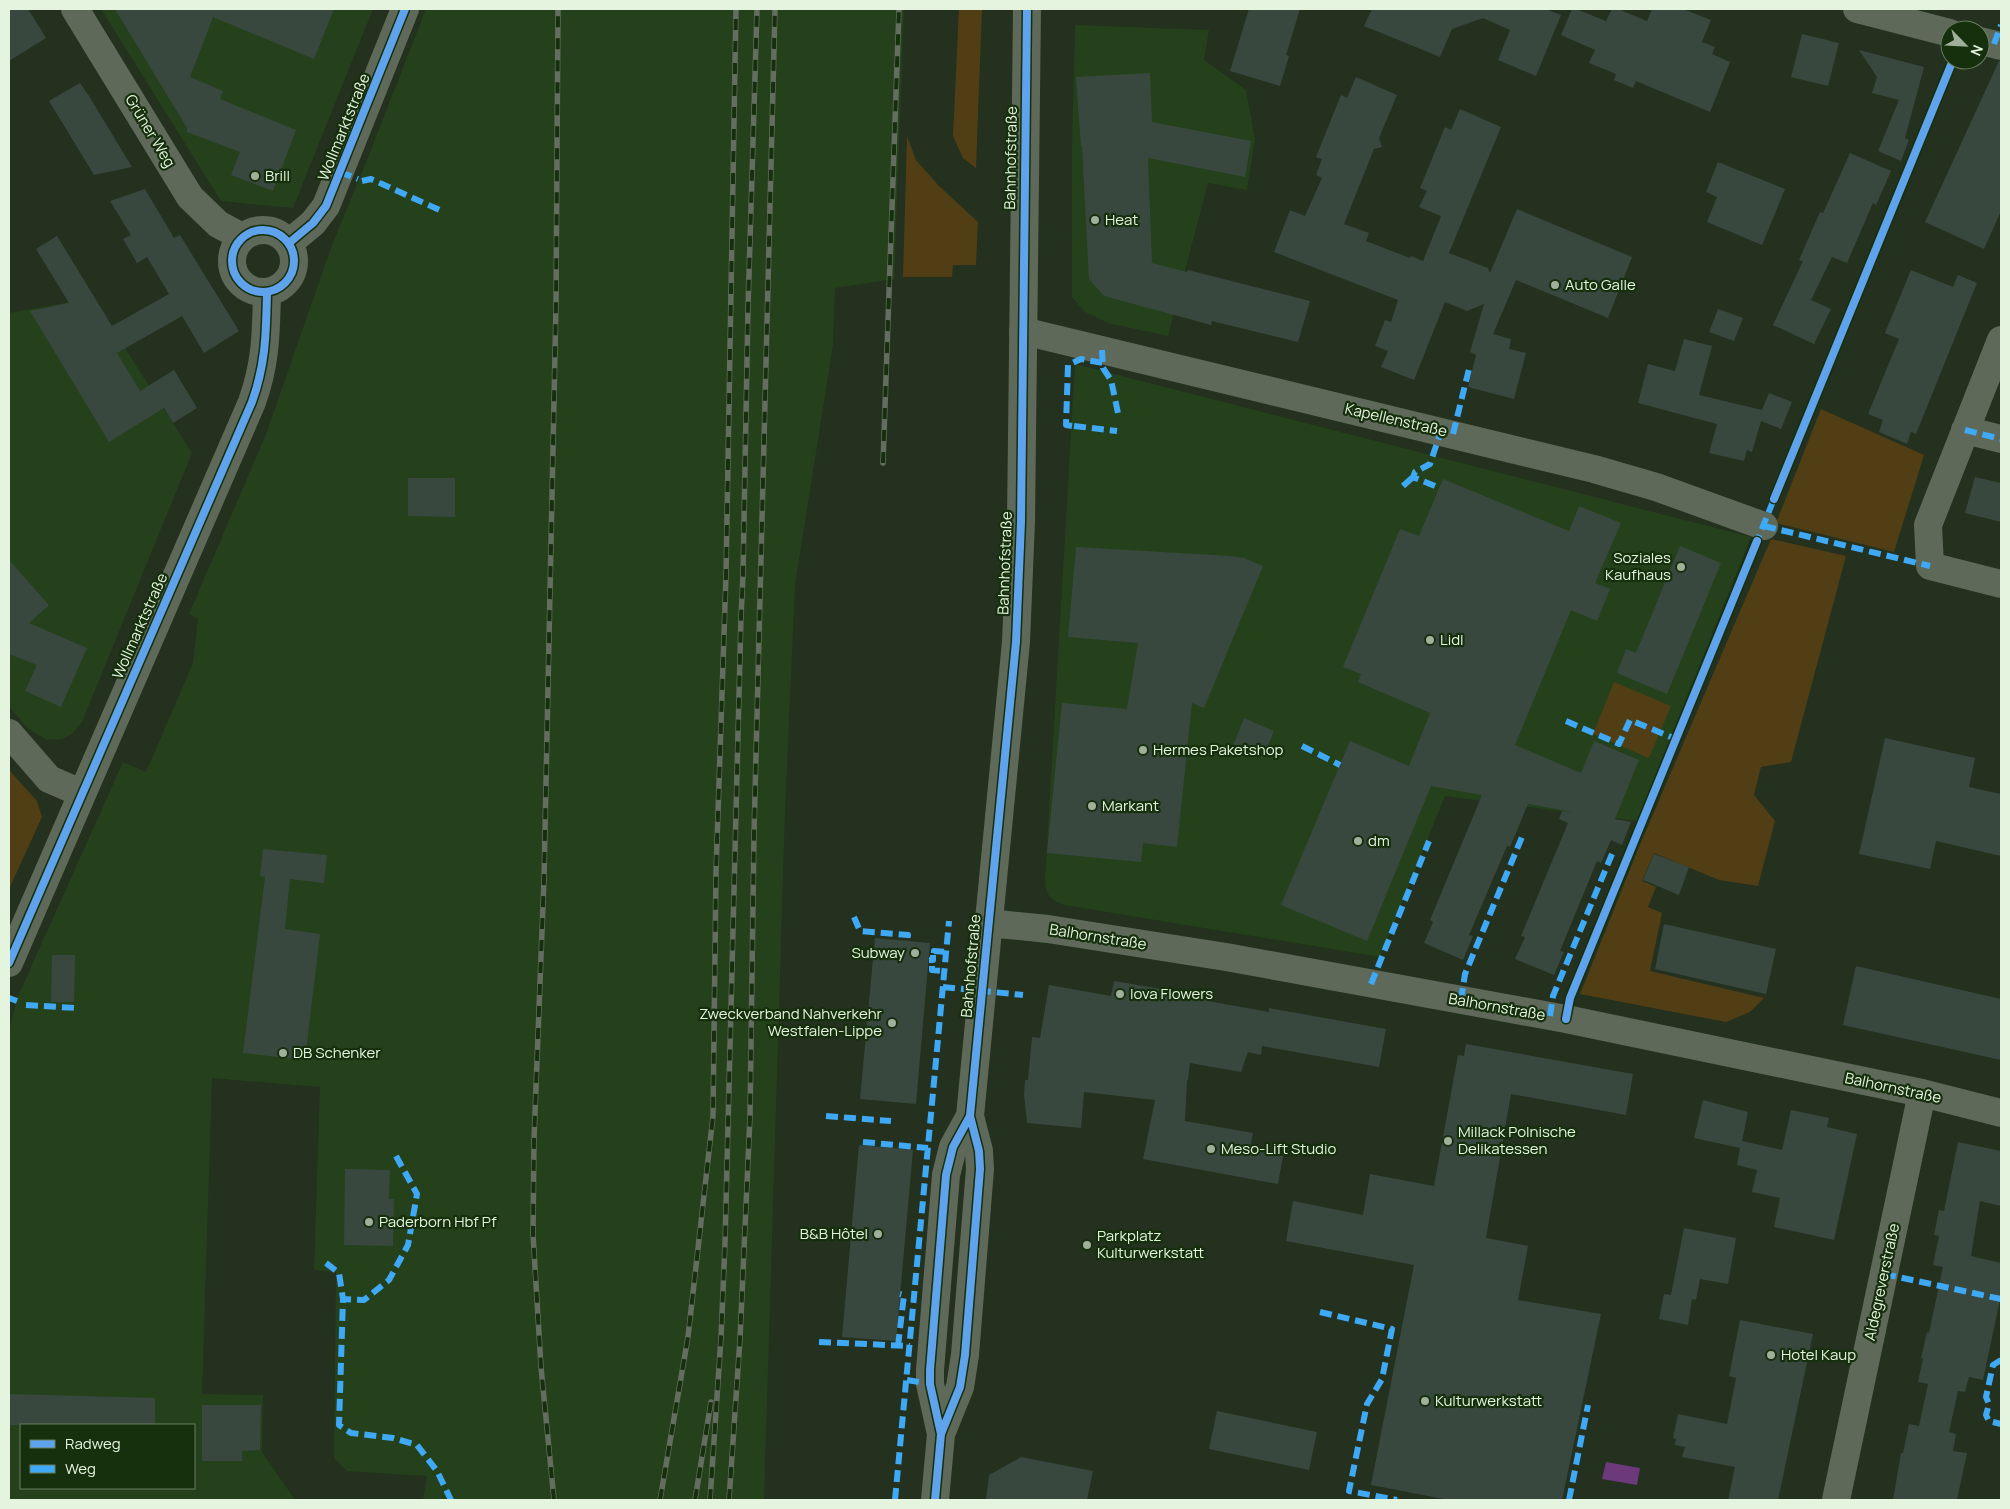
<svg xmlns="http://www.w3.org/2000/svg" width="2010" height="1509" font-family="Manrope,sans-serif">
<style>
.built{fill:#25411b;fill-rule:evenodd}
.green{fill:#513e15}
.water{fill:#6c397b}
.building{fill:#38483f}
.lines{fill:none;stroke-linecap:round;stroke-linejoin:round}
.minor{stroke:#5e695a;stroke-width:28}
.secondary{stroke:#5e695a;stroke-width:28}
.rail-casing{stroke:#646e60;stroke-width:5.5}
.rail{stroke:#162f0c;stroke-width:4;stroke-dasharray:11;stroke-linecap:butt}
.quiet{stroke:#3fa9f5;stroke-width:6;stroke-dasharray:12 6;stroke-linecap:butt}
.cycleway-casing{stroke:#162f0c;stroke-width:11}
.cycleway{stroke:#60a3ed;stroke-width:8}
.poi-dot{fill:#a0b09b;stroke:#162f0c;stroke-width:2}
.labels{text-anchor:middle;stroke-width:4.5;stroke-linejoin:round;paint-order:stroke}
.street-label{font-size:15px;fill:#e4f4df;stroke:#162f0c}
.poi-label{font-size:15px;fill:#e4f4df;stroke:#162f0c;text-anchor:start}
</style>
<rect width="100%" height="100%" fill="#23311e"/>
<path class="built" d="M 101,9 L 373,9 L 293,208 L 221,201 Z
M 426,9 L 904,9 L 894,279 L 835,288 L 833,345 L 795,585 L 785,812 L 764,1500 L 423,1500 L 427,1476 L 347,1471 L 334,1458 L 336,1272 L 314,1270 L 320,1087 L 212,1078 L 202,1394 L 263,1395 L 262,1452 L 295,1500 L 9,1500 L 9,1030 L 18,996 L 123,762 L 146,772 L 193,663 L 198,619 L 189,614 L 266,434 L 332,245 L 367,160 ZM 21,1425 L 194,1425 L 194,1488 L 21,1488 Z
M 1075,25 L 1209,30 L 1204,60 L 1246,90 L 1255,139 L 1247,190 L 1208,183 L 1168,336 L 1108,323 L 1085,312 L 1072,297 L 1072,147 Z
M 93,298 L 192,453 L 82,722 L 72,734 L 62,739 L 47,740 L 27,728 L 9,706 L 9,313 Z
M 1075,364 L 1751,537 L 1637,821 L 1445,796 L 1380,957 L 1065,905 L 1056,902 L 1049,896 L 1046,889 L 1045,880 Z"/>
<path class="green" d="M 959,9 L 982,9 L 976,168 L 963,158 L 953,136 Z
M 907,136 L 916,160 L 938,185 L 978,222 L 976,265 L 953,265 L 952,277 L 903,277 Z
M 1821,409 L 1924,455 L 1894,552 L 1776,523 Z
M 1771,539 L 1846,556 L 1791,762 L 1761,767 L 1754,795 L 1775,821 L 1758,886 L 1719,880 L 1654,853 L 1642,881 L 1656,887 L 1648,907 L 1662,913 L 1650,971 L 1764,998 L 1750,1012 L 1726,1022 L 1580,994 L 1639,847 Z
M 1614,682 L 1671,706 L 1649,758 L 1593,734 Z
M 9,770 L 37,801 L 42,817 L 9,889 Z"/>
<path class="water" d="M 1606,1462 L 1640,1468 L 1637,1485 L 1602,1479 Z"/>
<path class="building" d="M 9,9 L 28,9 L 46,38 L 9,61 Z
M 115,9 L 334,9 L 314,59 L 213,17 L 190,77 L 223,91 L 220,99 L 296,130 L 273,191 L 231,175 L 240,152 L 187,132 L 187,128 Z
M 1249,9 L 1300,9 L 1286,55 L 1289,56 L 1280,86 L 1230,71 Z
M 1372,9 L 1545,9 L 1561,15 L 1536,76 L 1498,60 L 1510,30 L 1483,18 L 1452,29 L 1440,57 L 1364,26 Z
M 1572,9 L 1576,9 L 1606,21 L 1612,9 L 1618,9 L 1647,21 L 1652,9 L 1683,9 L 1711,20 L 1702,42 L 1715,47 L 1712,54 L 1730,62 L 1710,112 L 1636,81 L 1633,88 L 1614,80 L 1616,74 L 1589,63 L 1595,50 L 1561,35 Z
M 1802,34 L 1839,43 L 1828,86 L 1791,77 Z
M 1859,50 L 1924,67 L 1905,138 L 1909,140 L 1901,161 L 1878,151 L 1899,100 L 1872,93 L 1877,77 Z
M 1999,61 L 2001,61 L 2001,211 L 1984,249 L 1925,222 Z
M 1150,73 L 1152,122 L 1251,141 L 1245,177 L 1148,158 L 1152,263 L 1187,272 L 1188,270 L 1310,301 L 1298,342 L 1212,321 L 1211,325 L 1104,296 L 1089,279 L 1082,146 L 1081,146 L 1076,77 Z
M 1356,77 L 1397,95 L 1379,138 L 1382,147 L 1374,149 L 1344,224 L 1369,233 L 1366,241 L 1410,258 L 1411,256 L 1423,261 L 1441,216 L 1419,207 L 1427,191 L 1420,188 L 1445,127 L 1451,130 L 1460,109 L 1501,127 L 1449,253 L 1488,268 L 1490,273 L 1517,209 L 1632,257 L 1608,318 L 1516,280 L 1493,334 L 1511,339 L 1509,349 L 1526,353 L 1514,399 L 1468,387 L 1476,355 L 1470,352 L 1484,304 L 1467,311 L 1445,302 L 1414,380 L 1381,367 L 1388,351 L 1375,346 L 1385,320 L 1391,322 L 1398,300 L 1274,252 L 1290,210 L 1305,216 L 1322,178 L 1316,175 L 1322,159 L 1316,157 L 1341,95 L 1347,98 Z
M 80,83 L 89,96 L 132,167 L 94,175 L 49,101 Z
M 1850,153 L 1891,171 L 1876,205 L 1873,203 L 1847,263 L 1832,257 L 1811,300 L 1831,309 L 1814,344 L 1773,325 L 1803,261 L 1799,260 L 1820,212 L 1823,213 Z
M 1718,162 L 1785,189 L 1762,245 L 1707,222 L 1717,197 L 1706,192 Z
M 145,189 L 174,238 L 180,235 L 239,331 L 204,353 L 182,316 L 117,353 L 140,391 L 174,370 L 197,408 L 173,423 L 164,408 L 109,442 L 30,311 L 69,303 L 36,249 L 57,236 L 112,326 L 169,294 L 147,257 L 137,263 L 123,239 L 131,235 L 110,201 Z
M 1911,270 L 1953,287 L 1958,275 L 1977,283 L 1916,434 L 1911,432 L 1907,444 L 1879,432 L 1883,420 L 1868,414 L 1899,339 L 1885,333 Z
M 1718,309 L 1743,318 L 1734,341 L 1709,332 Z
M 1684,339 L 1712,346 L 1699,395 L 1762,410 L 1769,393 L 1792,402 L 1781,429 L 1761,421 L 1752,452 L 1747,450 L 1744,461 L 1709,453 L 1717,424 L 1638,403 L 1648,364 L 1675,371 Z
M 1975,477 L 2001,483 L 2001,522 L 1965,513 Z
M 408,478 L 455,478 L 455,517 L 408,516 Z
M 1443,479 L 1569,531 L 1579,506 L 1621,523 L 1595,583 L 1610,589 L 1597,621 L 1571,610 L 1515,745 L 1581,773 L 1594,741 L 1639,760 L 1615,819 L 1631,822 L 1622,845 L 1611,840 L 1601,863 L 1597,861 L 1560,951 L 1564,952 L 1554,975 L 1515,959 L 1525,937 L 1521,936 L 1568,823 L 1559,819 L 1562,811 L 1573,812 L 1528,804 L 1510,847 L 1507,846 L 1469,935 L 1473,936 L 1463,960 L 1424,943 L 1433,922 L 1430,920 L 1482,795 L 1431,786 L 1367,941 L 1281,905 L 1350,741 L 1409,766 L 1430,713 L 1358,682 L 1361,674 L 1343,667 L 1400,529 L 1419,536 Z
M 1680,546 L 1721,563 L 1667,694 L 1617,673 L 1626,649 L 1636,653 Z
M 1076,547 L 1231,556 L 1244,558 L 1263,566 L 1204,708 L 1192,703 L 1177,847 L 1143,843 L 1141,862 L 1047,853 L 1062,703 L 1127,709 L 1138,643 L 1068,637 Z
M 9,560 L 49,605 L 29,623 L 87,648 L 61,707 L 25,691 L 37,665 L 9,654 Z
M 1244,718 L 1274,731 L 1263,758 L 1233,746 Z
M 1885,738 L 1975,758 L 1969,787 L 2001,794 L 2001,856 L 1936,841 L 1930,869 L 1859,854 Z
M 263,849 L 327,855 L 324,883 L 290,879 L 285,929 L 320,934 L 305,1060 L 243,1053 L 265,877 L 260,876 Z
M 1654,854 L 1689,867 L 1679,895 L 1643,880 Z
M 1664,924 L 1776,949 L 1766,994 L 1655,969 Z
M 875,938 L 930,943 L 916,1104 L 860,1099 Z
M 52,955 L 75,955 L 74,1002 L 51,1002 Z
M 1856,966 L 2001,999 L 2001,1060 L 1843,1025 Z
M 1114,981 L 1209,997 L 1208,1001 L 1269,1012 L 1269,1008 L 1386,1029 L 1379,1067 L 1262,1046 L 1261,1055 L 1248,1052 L 1241,1072 L 1190,1063 L 1188,1080 L 1187,1080 L 1185,1121 L 1253,1133 L 1250,1149 L 1283,1156 L 1278,1184 L 1143,1159 L 1155,1100 L 1084,1092 L 1081,1128 L 1027,1123 L 1024,1094 L 1025,1080 L 1028,1080 L 1032,1037 L 1040,1038 L 1049,985 L 1111,996 Z
M 1466,1044 L 1633,1074 L 1626,1115 L 1511,1094 L 1486,1238 L 1528,1246 L 1518,1300 L 1601,1314 L 1562,1500 L 1449,1500 L 1371,1485 L 1414,1265 L 1286,1241 L 1293,1201 L 1363,1215 L 1370,1174 L 1434,1186 L 1458,1055 L 1464,1056 Z
M 1703,1100 L 1748,1112 L 1742,1141 L 1782,1150 L 1791,1110 L 1829,1118 L 1827,1127 L 1857,1134 L 1834,1240 L 1774,1227 L 1780,1198 L 1752,1192 L 1757,1170 L 1737,1165 L 1740,1148 L 1694,1138 Z
M 1958,1142 L 2001,1151 L 2001,1206 L 1980,1201 L 1971,1256 L 2001,1263 L 2001,1295 L 1983,1380 L 1969,1377 L 1965,1392 L 1958,1391 L 1949,1432 L 1956,1434 L 1953,1451 L 1967,1453 L 1957,1500 L 1893,1500 L 1901,1453 L 1903,1453 L 1909,1424 L 1919,1426 L 1928,1384 L 1918,1382 L 1923,1359 L 1921,1358 L 1927,1332 L 1929,1333 L 1943,1267 L 1933,1265 L 1939,1236 L 1934,1235 L 1939,1210 L 1944,1211 Z
M 859,1145 L 913,1150 L 896,1341 L 842,1337 Z
M 345,1169 L 390,1170 L 389,1199 L 394,1199 L 393,1246 L 344,1245 Z
M 1684,1228 L 1736,1238 L 1728,1284 L 1700,1279 L 1696,1300 L 1692,1299 L 1688,1325 L 1659,1319 L 1664,1294 L 1671,1295 Z
M 1740,1320 L 1813,1334 L 1778,1500 L 1728,1500 L 1735,1467 L 1682,1457 L 1685,1447 L 1675,1445 L 1676,1439 L 1673,1438 L 1678,1414 L 1727,1424 L 1736,1378 L 1729,1376 Z
M 9,1394 L 155,1398 L 155,1425 L 9,1425 Z
M 202,1405 L 261,1405 L 260,1450 L 242,1451 L 242,1461 L 202,1461 Z
M 1217,1411 L 1317,1432 L 1309,1470 L 1209,1449 Z
M 1021,1457 L 1093,1471 L 1087,1500 L 986,1500 L 989,1475 Z"/>
<g class="lines">
<path class="minor" d="M 75,9 L 190,197 L 218,224 L 242,237
M 1857,9 L 1950,33
M 1980,41 L 2001,46
M232 261a31 31 0 1 1 62 0a31 31 0 1 1-62 0Z
M 289,243 L 313,223 L 326,206 L 405,9
M 1023,331 L 1594,469 L 1656,487 L 1764,526
M 2001,340 L 1928,525 L 1930,566 L 2001,584
M 1965,430 L 2001,439
M 9,733 L 49,779 L 81,793
M 988,923 L 1048,929 L 1226,957 L 1566,1019 L 1922,1093 L 2001,1113
M 9,963 L 252,402 C 266,363 266,333 267,292
M 1836,1500 L 1922,1093"/>
<path class="secondary" d="M 941,1434 L 930,1384 L 930,1370 L 946,1175 L 953,1147 L 970,1116
M 935,1500 L 941,1434 L 960,1387 L 965,1355 L 980,1169 L 979,1151 L 970,1116 L 1016,642 L 1021,522 L 1027,9"/>
<defs>
<path id="rail" d="M 883,463 L 899,9
M 554,1500 L 541,1367 L 533,1234 L 534,1139 L 544,879 L 556,305 L 558,9
M 660,1500 L 688,1337 L 713,1116 L 716,872 L 726,575 L 736,9
M 695,1500 L 711,1402
M 710,1500 L 721,1338 L 725,1243 L 741,617 L 743,575 L 748,308 L 757,9
M 729,1500 L 740,1339 L 750,1117 L 754,834 L 775,9"/>
</defs>
<use href="#rail" class="rail-casing"/>
<use href="#rail" class="rail"/>
<path class="quiet" d="M 1994,44 L 2001,25
M 340,172 L 358,179
M 362,181 L 371,179 L 444,212
M 1102,350 L 1103,368 L 1111,380 L 1118,413
M 1072,426 L 1066,425 L 1068,365 L 1081,359 L 1103,363
M 1074,426 L 1117,431
M 1965,430 L 2001,439
M 1453,434 L 1469,369
M 1403,486 L 1413,477
M 1435,486 L 1413,477 L 1415,472 L 1430,464 L 1441,431
M 1764,526 L 1930,566
M 1755,546 L 1776,494
M 1566,721 L 1619,744 L 1630,720 L 1676,739
M 1302,746 L 1340,765
M 854,917 L 860,931 L 908,935 L 907,941
M 934,953 L 934,951 L 946,952
M 929,960 L 933,960 L 933,955
M 932,966 L 932,970 L 944,971
M 1371,984 L 1429,841
M 943,987 L 1023,995
M 9,998 L 17,1001
M 1461,1000 L 1465,974 L 1522,837
M 26,1005 L 76,1008
M 1550,1016 L 1553,996 L 1612,854
M 826,1116 L 891,1121
M 863,1142 L 928,1148
M 396,1156 L 417,1194 L 408,1245 L 389,1280 L 364,1300 L 343,1299 L 339,1425 L 351,1433 L 393,1438 L 417,1445 L 437,1471 L 451,1500
M 326,1263 L 339,1273 L 343,1299
M 1884,1274 L 2001,1299
M 1320,1312 L 1392,1329 L 1382,1379 L 1367,1404 L 1349,1491 L 1397,1500
M 819,1342 L 910,1346
M 898,1346 L 904,1295 L 900,1294
M 2001,1360 L 1993,1365 L 1986,1397 L 1989,1404 L 1986,1415 L 1989,1421 L 2001,1424
M 907,1380 L 930,1384
M 895,1500 L 949,921
M 1569,1500 L 1588,1405"/>
<defs>
<path id="cycleway" d="M232 261a31 31 0 1 1 62 0a31 31 0 1 1-62 0Z
M 289,243 L 313,223 L 326,206 L 405,9
M 1774,499 L 1953,60
M 9,963 L 252,402 C 266,363 266,333 267,292
M 1566,1019 L 1570,998 L 1757,541
M 941,1434 L 930,1384 L 930,1370 L 946,1175 L 953,1147 L 970,1116
M 935,1500 L 941,1434 L 960,1387 L 965,1355 L 980,1169 L 979,1151 L 970,1116 L 1016,642 L 1021,522 L 1027,9"/>
</defs>
<use href="#cycleway" class="cycleway-casing"/>
<use href="#cycleway" class="cycleway"/>
</g>
<g class="poi-dot">
<circle cx="255" cy="176" r="5"/>
<circle cx="1095" cy="220" r="5"/>
<circle cx="1555" cy="285" r="5"/>
<circle cx="1681" cy="567" r="5"/>
<circle cx="1430" cy="640" r="5"/>
<circle cx="1143" cy="750" r="5"/>
<circle cx="1092" cy="806" r="5"/>
<circle cx="1358" cy="841" r="5"/>
<circle cx="915" cy="953" r="5"/>
<circle cx="1120" cy="994" r="5"/>
<circle cx="892" cy="1023" r="5"/>
<circle cx="283" cy="1053" r="5"/>
<circle cx="1448" cy="1141" r="5"/>
<circle cx="1211" cy="1149" r="5"/>
<circle cx="369" cy="1222" r="5"/>
<circle cx="878" cy="1234" r="5"/>
<circle cx="1087" cy="1245" r="5"/>
<circle cx="1771" cy="1355" r="5"/>
<circle cx="1425" cy="1401" r="5"/>
</g>
<g class="labels">
<g class="street-label">
<text transform="translate(344 127) rotate(-68)" y="5">Wollmarktstraße</text>
<text transform="translate(150 131) rotate(59)" y="5">Grüner Weg</text>
<text transform="translate(1011 158) rotate(-89)" y="5">Bahnhofstraße</text>
<text transform="translate(1396 420) rotate(13)" y="5">Kapellenstraße</text>
<text transform="translate(1005 563) rotate(-88)" y="5">Bahnhofstraße</text>
<text transform="translate(140 626) rotate(-66)" y="5">Wollmarktstraße</text>
<text transform="translate(1098 937) rotate(9)" y="5">Balhornstraße</text>
<text transform="translate(971 966) rotate(-85)" y="5">Bahnhofstraße</text>
<text transform="translate(1497 1007) rotate(10)" y="5">Balhornstraße</text>
<text transform="translate(1893 1088) rotate(12)" y="5">Balhornstraße</text>
<text transform="translate(1882 1282) rotate(-78)" y="5">Aldegreverstraße</text>
</g>
<g class="poi-label">
<text x="265" y="181">Brill</text>
<text x="1105" y="225">Heat</text>
<text x="1565" y="290">Auto Galle</text>
<text x="1671" y="563" text-anchor="end">Soziales<tspan x="1671" dy="17">Kaufhaus</tspan></text>
<text x="1440" y="645">Lidl</text>
<text x="1153" y="755">Hermes Paketshop</text>
<text x="1102" y="811">Markant</text>
<text x="1368" y="846">dm</text>
<text x="905" y="958" text-anchor="end">Subway</text>
<text x="1130" y="999">lova Flowers</text>
<text x="882" y="1019" text-anchor="end">Zweckverband Nahverkehr<tspan x="882" dy="17">Westfalen-Lippe</tspan></text>
<text x="293" y="1058">DB Schenker</text>
<text x="1458" y="1137">Millack Polnische<tspan x="1458" dy="17">Delikatessen</tspan></text>
<text x="1221" y="1154">Meso-Lift Studio</text>
<text x="379" y="1227">Paderborn Hbf Pf</text>
<text x="868" y="1239" text-anchor="end">B&amp;B Hôtel</text>
<text x="1097" y="1241">Parkplatz<tspan x="1097" dy="17">Kulturwerkstatt</tspan></text>
<text x="1781" y="1360">Hotel Kaup</text>
<text x="1435" y="1406">Kulturwerkstatt</text>
</g>
</g>
<rect width="2010" height="1509" fill="none" stroke="#e4f4df" stroke-width="20"/>
<rect x="20" y="1424" width="175" height="65" fill="#162f0c" stroke="#687e60"/>
<rect x="30" y="1440" width="25" height="8" fill="#60a3ed" stroke="#687e60"/>
<text x="65" y="1449" font-size="15" fill="#e4f4df">Radweg</text>
<rect x="30" y="1465" width="25" height="8" fill="#3fa9f5" stroke="#687e60"/>
<text x="65" y="1474" font-size="15" fill="#e4f4df">Weg</text>
<g transform="translate(1965 45) rotate(114)"><circle r="24" fill="#162f0c" stroke="#687e60"/>
<path d="M0-4L9 19L0 12L-9 19Z" fill="#a0b09b"/>
<text y="-8" font-size="14" font-weight="bold" text-anchor="middle" fill="#e4f4df">N</text>
</g>
</svg>
